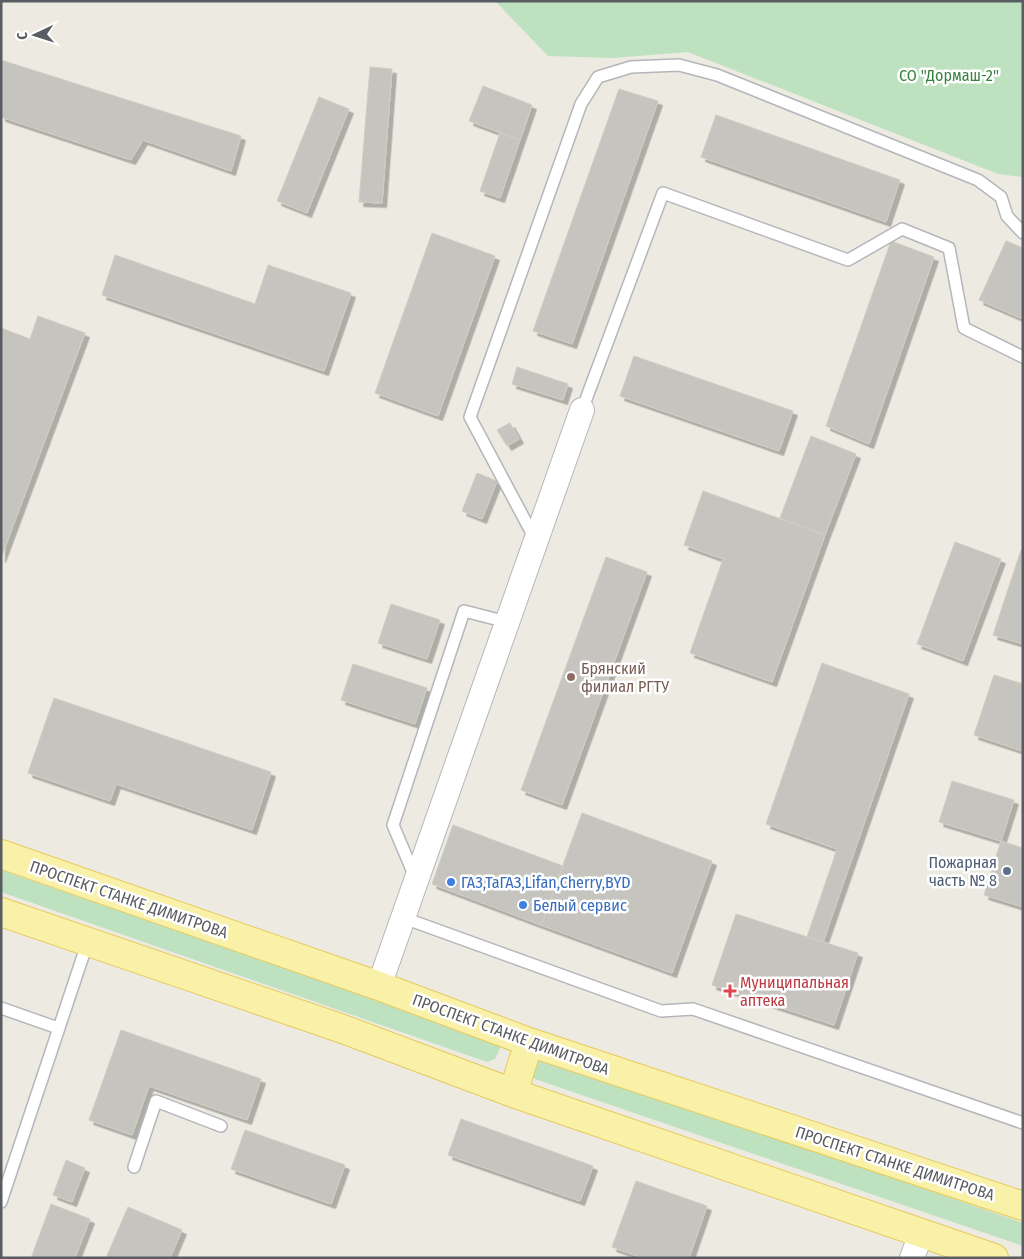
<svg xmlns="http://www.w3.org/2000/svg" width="1024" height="1259" font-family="'Fira Sans Condensed',sans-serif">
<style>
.green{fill:#bee2c0}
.building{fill:#c6c4be;stroke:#d0ccc0;filter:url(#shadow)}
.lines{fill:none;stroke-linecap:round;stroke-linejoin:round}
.service-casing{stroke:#b4b6bb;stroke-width:14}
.minor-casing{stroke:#b4b6bb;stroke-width:26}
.primary-casing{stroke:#e8ca5d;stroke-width:30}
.service{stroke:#fff;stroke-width:11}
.minor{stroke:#fff;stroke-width:24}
.primary{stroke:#faf1a8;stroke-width:28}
.education-dot{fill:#8d6e63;stroke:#fff;stroke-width:2}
.service-dot{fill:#5c6f8a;stroke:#fff;stroke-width:2}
.shop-dot{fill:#3f7fe0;stroke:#fff;stroke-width:2}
.health-dot{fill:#e0444e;stroke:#fff;stroke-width:2}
.labels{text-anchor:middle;stroke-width:5;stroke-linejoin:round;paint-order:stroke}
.park-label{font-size:16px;fill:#398141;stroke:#fff}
.education-label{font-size:16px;fill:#785e54;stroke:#fff;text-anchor:start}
.service-label{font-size:16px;fill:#4e5e75;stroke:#fff;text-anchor:end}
.shop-label{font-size:16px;fill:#366cbe;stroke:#fff;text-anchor:start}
.street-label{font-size:16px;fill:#595c61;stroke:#fff}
.health-label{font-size:16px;fill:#be3a42;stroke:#fff;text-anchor:start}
</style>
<defs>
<filter id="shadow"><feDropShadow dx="4.5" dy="4.5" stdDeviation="0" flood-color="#0004"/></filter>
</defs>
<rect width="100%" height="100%" fill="#eceae1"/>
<path class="green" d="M 495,1 L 1023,1 L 1023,177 L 998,174 L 688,52 L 612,58 L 548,56 Z
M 1,870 L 496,1041 L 500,1048 L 495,1059 L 487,1062 L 1,892 Z
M 539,1056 L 1023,1223 L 1023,1246 L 532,1078 Z"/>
<path class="building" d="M 1,60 L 241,136 L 231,171 L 143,140 L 131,160 L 1,117 Z
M 370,67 L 392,69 L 382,203 L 359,202 Z
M 483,86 L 532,105 L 520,140 L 469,121 Z
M 619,89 L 658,101 L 572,344 L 533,331 Z
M 319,97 L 349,109 L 307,213 L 277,201 Z
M 716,115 L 900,180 L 886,222 L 701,157 Z
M 500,133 L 520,140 L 500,198 L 480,191 Z
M 432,233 L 495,256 L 438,416 L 375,393 Z
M 891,241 L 934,257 L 869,444 L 826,426 Z
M 1006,241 L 1023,248 L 1023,319 L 979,300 Z
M 115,255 L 255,304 L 268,265 L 351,293 L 324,371 L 102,295 Z
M 38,316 L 85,333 L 1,558 L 1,328 L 30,339 Z
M 634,356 L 793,411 L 779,451 L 620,396 Z
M 517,367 L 568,384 L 563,400 L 512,384 Z
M 510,423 L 519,439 L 507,446 L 497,430 Z
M 811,436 L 856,454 L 825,535 L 780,518 Z
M 477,473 L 497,481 L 482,519 L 462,511 Z
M 703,491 L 825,535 L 772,682 L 690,653 L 723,559 L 684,545 Z
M 955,542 L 1001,559 L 963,661 L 917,644 Z
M 1021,550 L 1023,550 L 1023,644 L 993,635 Z
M 606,557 L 647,572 L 562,805 L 521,790 Z
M 391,604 L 440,620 L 427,659 L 378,643 Z
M 822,663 L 909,694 L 823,942 L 807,937 L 837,849 L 766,824 Z
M 353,664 L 427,688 L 415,724 L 341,700 Z
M 994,675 L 1023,684 L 1023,751 L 974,735 Z
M 54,698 L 271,772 L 252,830 L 116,784 L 110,801 L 28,773 Z
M 952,781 L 1014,800 L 1001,841 L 939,822 Z
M 582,813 L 712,861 L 672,973 L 541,925 Z
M 453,825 L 563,866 L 541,925 L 432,884 Z
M 1001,841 L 1023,848 L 1023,907 L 984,895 Z
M 736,914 L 858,953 L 834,1025 L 712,985 Z
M 121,1030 L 261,1079 L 247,1120 L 149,1086 L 132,1135 L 89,1120 Z
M 461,1119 L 593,1166 L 580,1201 L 448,1155 Z
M 245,1130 L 345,1165 L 331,1204 L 231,1169 Z
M 66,1160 L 85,1168 L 72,1202 L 53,1195 Z
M 636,1181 L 707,1206 L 689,1258 L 643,1258 L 612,1247 Z
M 51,1204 L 90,1219 L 75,1258 L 31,1258 Z
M 128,1207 L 182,1230 L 170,1258 L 106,1258 Z"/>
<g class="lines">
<defs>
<path id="service" d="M 582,410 L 663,193 L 848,260 L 902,229 L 949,248 L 964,328 L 1023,357
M 535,539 L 470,417 L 581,104 L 598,77 L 631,67 L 679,65 L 717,75 L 978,180 L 1001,197 L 1007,216 L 1023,233
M 415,877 L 393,825 L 464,611 L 507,622
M 404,918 L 661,1011 L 693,1009 L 1023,1123
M 1,1008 L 58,1028
M 134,1167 L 156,1101 L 221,1126
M 1,1202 L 88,941"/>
<path id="minor" d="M 379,986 L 582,410
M 912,1258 L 921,1234"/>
<path id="primary" d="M 1,854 L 379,986 L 529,1042 L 1023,1206
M 1,912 L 340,1028 L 513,1093 L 994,1258
M 513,1093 L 529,1042"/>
</defs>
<use href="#service" class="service-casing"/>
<use href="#minor" class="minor-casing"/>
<use href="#primary" class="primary-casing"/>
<use href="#service" class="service"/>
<use href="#minor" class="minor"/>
<use href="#primary" class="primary"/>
</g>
<circle class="education-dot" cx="571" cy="677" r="5"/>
<circle class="service-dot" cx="1007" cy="871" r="5"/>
<g class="shop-dot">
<circle cx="451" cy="882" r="5"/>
<circle cx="523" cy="905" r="5"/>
</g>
<path class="health-dot" d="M727.5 983.5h5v5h5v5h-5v5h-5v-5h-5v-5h5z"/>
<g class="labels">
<g class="park-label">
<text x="949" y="81">СО "Дормаш-2"</text>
</g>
<g class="education-label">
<text x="581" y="674">Брянский<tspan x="581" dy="18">филиал РГТУ</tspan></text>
</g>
<g class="service-label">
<text x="997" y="868">Пожарная<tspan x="997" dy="18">часть № 8</tspan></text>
</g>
<g class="shop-label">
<text x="461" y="888">ГАЗ,ТаГАЗ,Lifan,Cherry,BYD</text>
<text x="533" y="911">Белый сервис</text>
</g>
<g class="street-label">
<text transform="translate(129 899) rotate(19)" y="6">ПРОСПЕКТ СТАНКЕ ДИМИТРОВА</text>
<text transform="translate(511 1034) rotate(20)" y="6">ПРОСПЕКТ СТАНКЕ ДИМИТРОВА</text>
<text transform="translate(895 1163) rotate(18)" y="6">ПРОСПЕКТ СТАНКЕ ДИМИТРОВА</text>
</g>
<g class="health-label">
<text x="740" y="988">Муниципальная<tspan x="740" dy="18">аптека</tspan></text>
</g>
</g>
<rect width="1024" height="1259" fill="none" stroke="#595c61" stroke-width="5"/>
<g transform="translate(35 35) rotate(266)" stroke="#ffffff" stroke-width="4" paint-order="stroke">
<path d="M0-4L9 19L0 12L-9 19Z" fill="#595c61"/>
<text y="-8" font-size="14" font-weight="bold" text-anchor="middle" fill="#595c61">С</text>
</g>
</svg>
